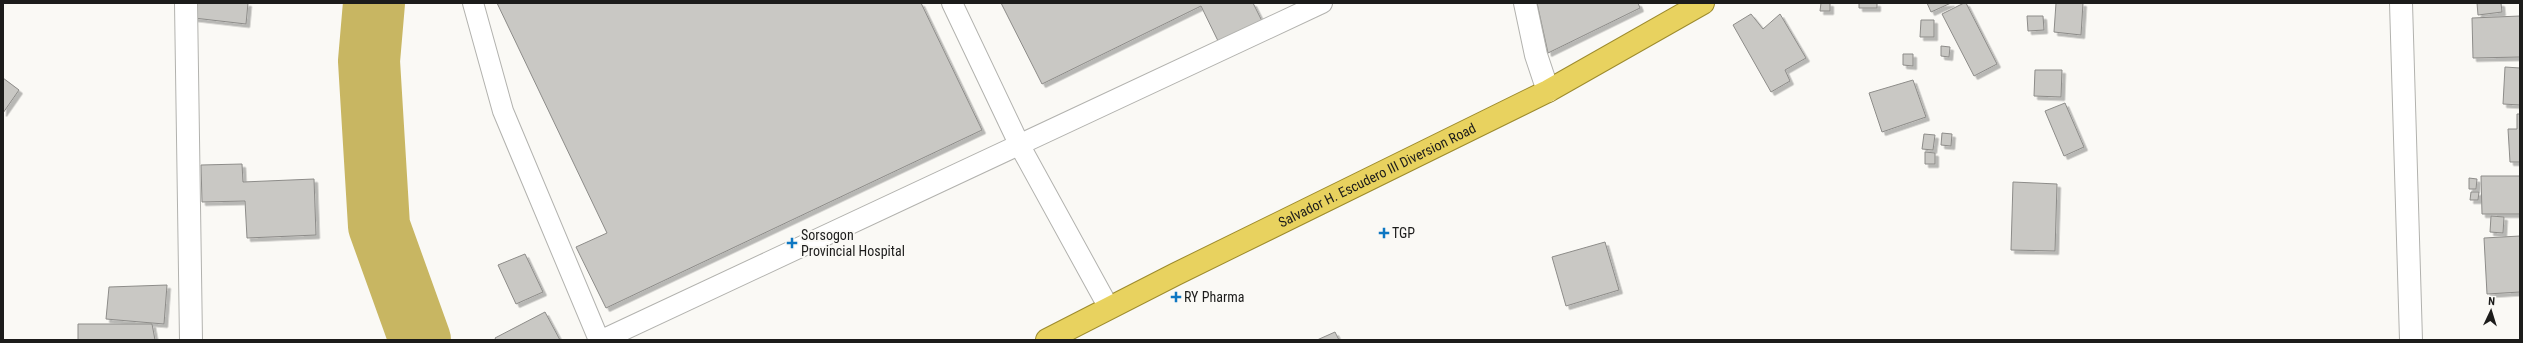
<svg xmlns="http://www.w3.org/2000/svg" width="2523" height="343" font-family="'Roboto Condensed',sans-serif">
<style>
.lines{fill:none;stroke-linecap:round;stroke-linejoin:round}
.river{stroke:#c8b662;stroke-width:62}
.building{fill:#c9c8c4;stroke:#8d8c89;filter:url(#shadow)}
.service-casing{stroke:#b2b2ae;stroke-width:22}
.minor-casing{stroke:#b2b2ae;stroke-width:24}
.trunk-casing{stroke:#9d8b2d;stroke-width:24}
.service{stroke:#fff;stroke-width:20}
.minor{stroke:#fff;stroke-width:22}
.trunk{stroke:#e8d25f;stroke-width:22}
.poi-dot{fill:#0e77c2;stroke:#faf9f5;stroke-width:1.5}
.labels{text-anchor:middle;stroke-width:4;stroke-linejoin:round;paint-order:stroke}
.street-label{font-size:14px;fill:#1c1c1b;stroke:#faf9f5}
.poi-label{font-size:14px;fill:#1c1c1b;stroke:#faf9f5;text-anchor:start}
</style>
<defs>
<filter id="shadow"><feDropShadow dx="3.5" dy="3.5" stdDeviation="0" flood-color="#0004"/></filter>
</defs>
<rect width="100%" height="100%" fill="#faf9f5"/>
<g class="lines">
<path class="river" d="M 374,3 L 369,61 L 379,226 L 420,340"/>
</g>
<path class="building" d="M 194,3 L 248,3 L 246,24 L 194,18 Z
M 497,3 L 921,3 L 982,130 L 606,308 L 576,247 L 607,233 Z
M 1001,3 L 1253,3 L 1262,21 L 1219,43 L 1201,6 L 1042,84 Z
M 1537,3 L 1638,3 L 1640,8 L 1548,53 Z
M 1821,3 L 1830,3 L 1830,11 L 1820,11 Z
M 1859,3 L 1877,3 L 1877,8 L 1859,8 Z
M 1927,3 L 1951,3 L 1931,12 Z
M 1964,3 L 1966,3 L 1997,64 L 1974,76 L 1942,14 Z
M 2056,3 L 2083,3 L 2081,35 L 2054,32 Z
M 2477,3 L 2501,3 L 2502,12 L 2478,15 Z
M 1751,14 L 1763,29 L 1780,14 L 1806,58 L 1785,70 L 1790,81 L 1771,92 L 1733,25 Z
M 2027,16 L 2043,16 L 2044,30 L 2028,31 Z
M 2520,16 L 2520,57 L 2473,58 L 2472,18 Z
M 1921,20 L 1934,20 L 1934,37 L 1920,37 Z
M 1941,46 L 1950,47 L 1949,57 L 1941,56 Z
M 1903,54 L 1913,54 L 1913,66 L 1903,65 Z
M 2505,67 L 2520,68 L 2520,105 L 2503,104 Z
M 2035,70 L 2062,70 L 2061,97 L 2034,96 Z
M 3,78 L 19,90 L 3,113 Z
M 1913,80 L 1926,117 L 1882,132 L 1869,93 Z
M 2065,103 L 2084,147 L 2064,156 L 2045,111 Z
M 2517,114 L 2520,114 L 2520,162 L 2510,162 L 2508,129 L 2517,129 Z
M 1942,133 L 1952,134 L 1951,146 L 1941,145 Z
M 1924,134 L 1935,135 L 1933,150 L 1922,149 Z
M 1925,152 L 1935,153 L 1935,164 L 1925,164 Z
M 242,164 L 243,182 L 314,179 L 316,235 L 247,238 L 245,201 L 202,202 L 201,165 Z
M 2481,176 L 2520,176 L 2520,214 L 2482,214 Z
M 2469,178 L 2477,179 L 2476,189 L 2469,189 Z
M 2013,182 L 2057,184 L 2055,251 L 2011,250 Z
M 2471,192 L 2479,192 L 2478,200 L 2470,200 Z
M 2491,216 L 2504,217 L 2503,233 L 2490,232 Z
M 2520,236 L 2520,292 L 2487,294 L 2484,238 Z
M 1605,242 L 1619,290 L 1566,306 L 1552,257 Z
M 525,254 L 543,292 L 516,304 L 498,265 Z
M 167,285 L 164,324 L 106,319 L 109,287 Z
M 545,312 L 560,340 L 496,340 L 495,338 Z
M 78,324 L 152,324 L 155,340 L 78,340 Z
M 1335,332 L 1339,340 L 1317,340 Z"/>
<g class="lines">
<defs>
<path id="service" d="M 473,3 L 503,111 L 599,340
M 952,3 L 1020,146 L 1109,308
M 602,340 L 1322,3"/>
<path id="minor" d="M 186,3 L 191,340
M 1525,3 L 1536,55 L 1548,91
M 2401,3 L 2411,340"/>
<g id="trunk">
<path id="s1" d="M 1047,340 L 1176,274 L 1548,91 L 1703,3"/>
</g>
</defs>
<use href="#service" class="service-casing"/>
<use href="#minor" class="minor-casing"/>
<use href="#trunk" class="trunk-casing"/>
<use href="#service" class="service"/>
<use href="#minor" class="minor"/>
<use href="#trunk" class="trunk"/>
</g>
<g class="poi-dot">
<path d="M1382 227h4v4h4v4h-4v4h-4v-4h-4v-4h4z"/>
<path d="M790 237h4v4h4v4h-4v4h-4v-4h-4v-4h4z"/>
<path d="M1174 291h4v4h4v4h-4v4h-4v-4h-4v-4h4z"/>
</g>
<g class="labels">
<g class="street-label">
<text dy="5" stroke="none"><textPath href="#s1" startOffset="369">Salvador H. Escudero III Diversion Road</textPath></text>
</g>
<g class="poi-label">
<text x="1392" y="238">TGP</text>
<text x="801" y="240">Sorsogon<tspan x="801" dy="16">Provincial Hospital</tspan></text>
<text x="1184" y="302">RY Pharma</text>
</g>
</g>
<rect width="2523" height="343" fill="none" stroke="#1c1c1b" stroke-width="8"/>
<g transform="translate(2491 311) rotate(4)" stroke="#faf9f5" stroke-width="3" paint-order="stroke">
<path d="M0-3L7 15L0 10L-7 15Z" fill="#1c1c1b"/>
<text y="-6" font-size="11" font-weight="bold" text-anchor="middle" fill="#1c1c1b">N</text>
</g>
</svg>
